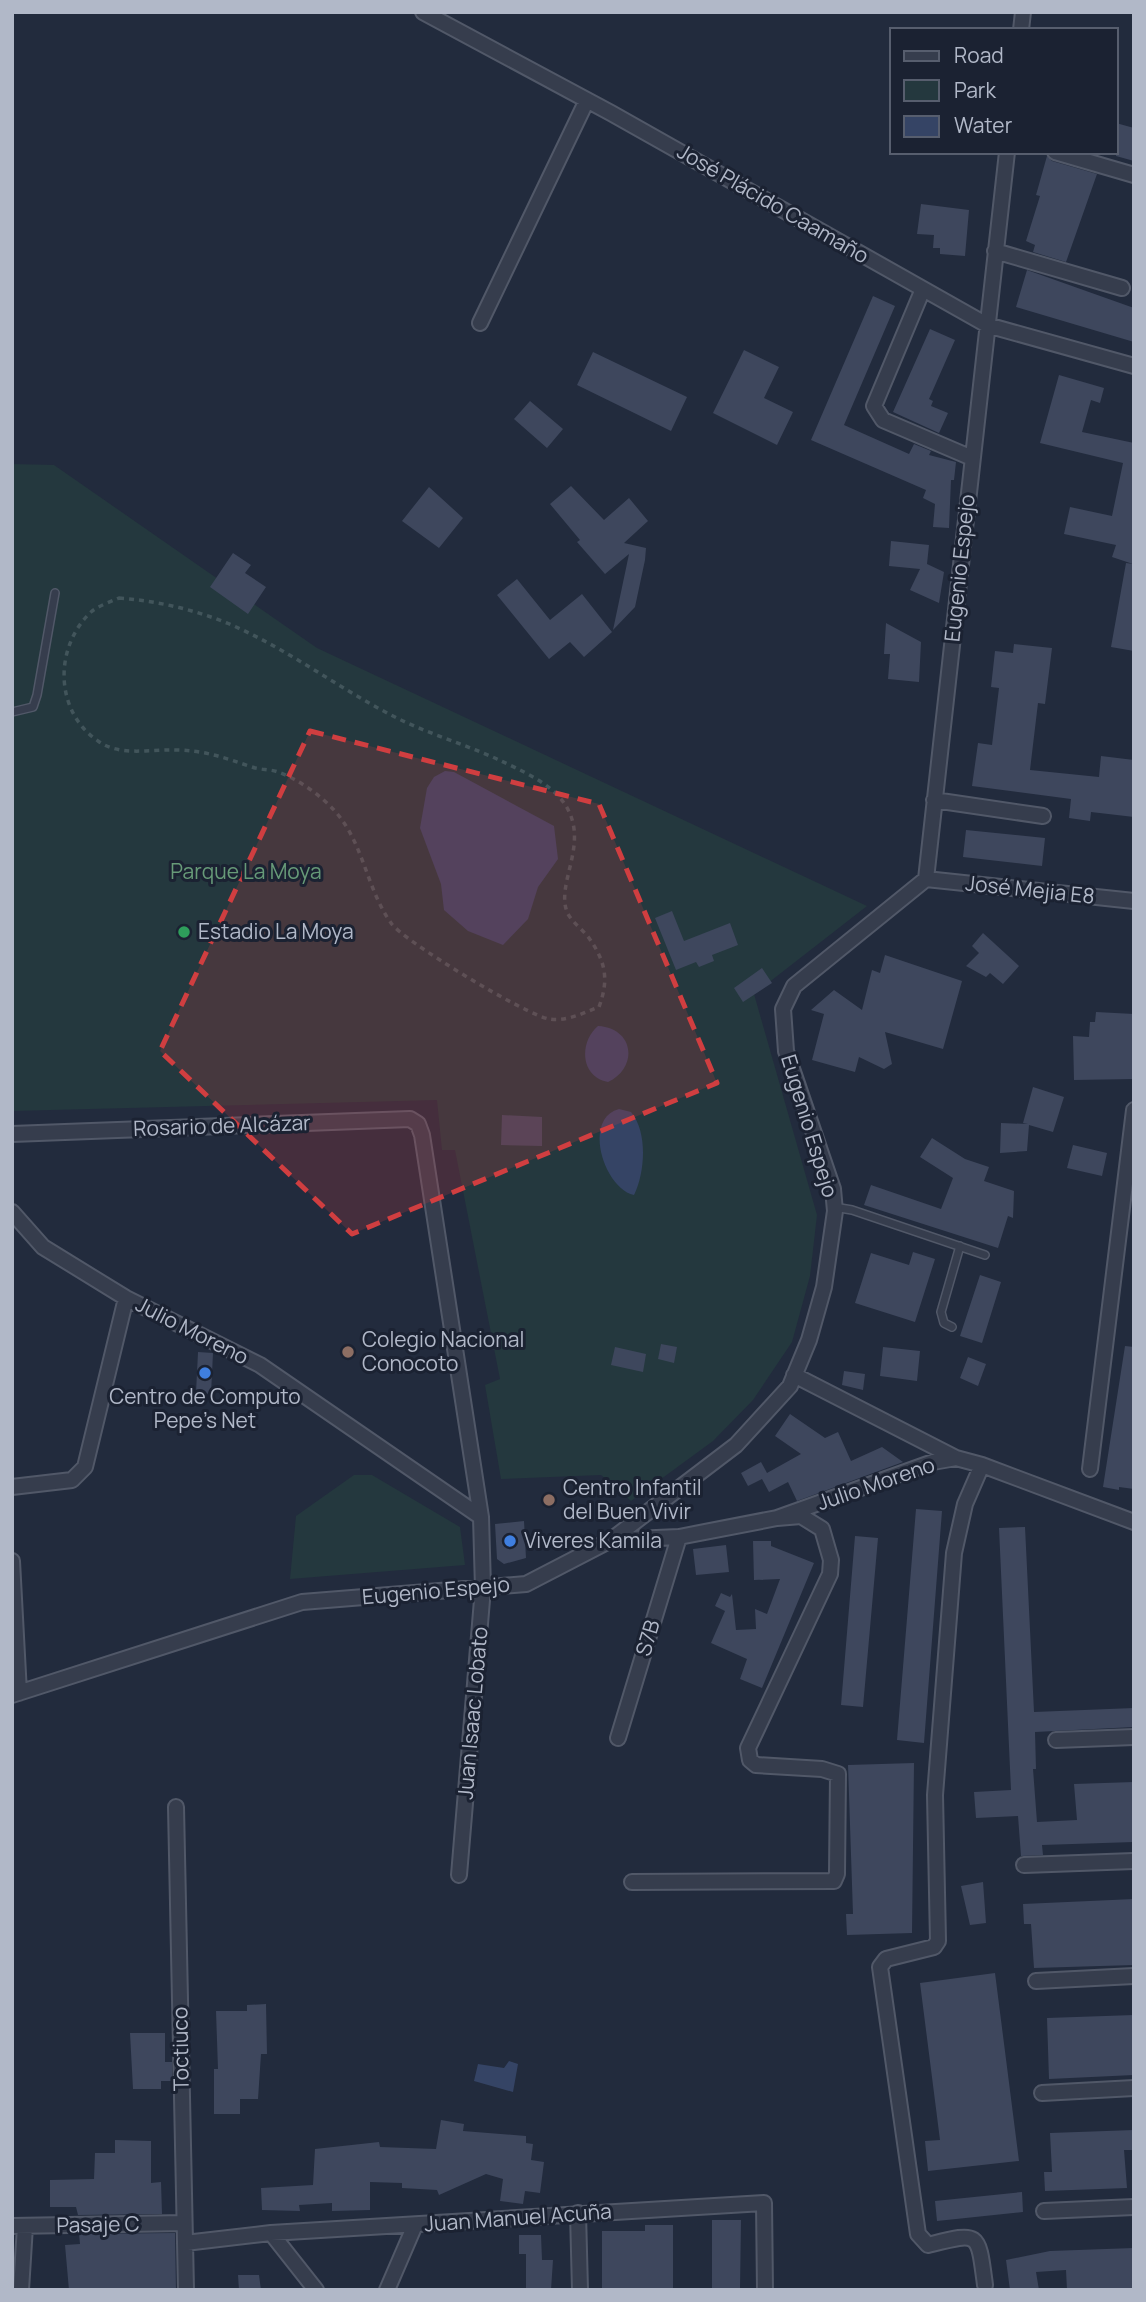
<svg xmlns="http://www.w3.org/2000/svg" width="1146" height="2302" font-family="Manrope,sans-serif">
<style>
.green{fill:#24383e}
.water{fill:#354465}
.building{fill:#3e475d}
.lines{fill:none;stroke-linecap:round;stroke-linejoin:round}
.lane-casing{stroke:#515868;stroke-width:10}
.street-casing{stroke:#515868;stroke-width:18}
.path{stroke:#42555b;stroke-width:3.5;stroke-dasharray:5 5;stroke-linecap:butt}
.lane{stroke:#363d4d;stroke-width:7}
.street{stroke:#363d4d;stroke-width:14}
.marked{fill:#d03e40;fill-opacity:0.2;stroke:#d03e40;stroke-width:5;stroke-dasharray:14 9;stroke-linejoin:round}
.leisure-dot{fill:#2e9e5b;stroke:#1b2232;stroke-width:2.5}
.education-dot{fill:#8d6e63;stroke:#1b2232;stroke-width:2.5}
.shop-dot{fill:#3f7fe0;stroke:#1b2232;stroke-width:2.5}
.labels{text-anchor:middle;stroke-width:6;stroke-linejoin:round;paint-order:stroke}
.street-label{font-size:21px;fill:#b1b8c8;stroke:#1b2232}
.park-label{font-size:21px;fill:#679a78;stroke:#1b2232}
.poi-label{font-size:21px;fill:#b1b8c8;stroke:#1b2232;text-anchor:start}
</style>
<rect width="100%" height="100%" fill="#222b3d"/>
<path class="green" d="M 12,464 L 54,465 L 317,648 L 867,906 L 754,994 L 817,1215 L 810,1276 L 792,1342 L 753,1400 L 713,1441 L 631,1501 L 601,1475 L 501,1479 L 485,1385 L 500,1379 L 455,1150 L 442,1150 L 437,1100 L 12,1111 Z
M 354,1475 L 372,1475 L 460,1527 L 465,1565 L 290,1579 L 296,1516 Z"/>
<path class="water" d="M 445,771 L 454,772 L 554,826 L 558,859 L 538,887 L 528,919 L 503,945 L 468,931 L 444,910 L 441,884 L 420,828 L 427,788 L 434,777 Z
M 598,1026 C 634,1028 639,1067 608,1082 C 580,1077 579,1042 598,1026 Z
M 619,1109 L 631,1112 C 648,1132 645,1173 634,1195 C 604,1188 582,1119 619,1109 Z
M 509,2061 L 518,2064 L 513,2092 L 474,2081 L 478,2064 L 504,2068 Z"/>
<path class="building" d="M 1116,123 L 1134,128 L 1134,161 L 1116,156 Z
M 1047,156 L 1052,161 L 1097,174 L 1066,262 L 1033,252 L 1035,245 L 1026,241 L 1040,196 L 1036,195 Z
M 921,204 L 969,210 L 965,256 L 940,254 L 940,248 L 933,248 L 934,235 L 917,234 Z
M 1027,270 L 1134,308 L 1134,342 L 1016,307 Z
M 873,296 L 895,306 L 844,425 L 909,454 L 914,444 L 931,451 L 929,455 L 956,462 L 954,480 L 951,480 L 949,528 L 933,527 L 935,504 L 923,498 L 926,490 L 811,440 Z
M 930,329 L 955,340 L 929,399 L 933,401 L 931,406 L 948,413 L 939,433 L 893,412 Z
M 744,350 L 779,367 L 764,398 L 793,412 L 777,445 L 713,413 Z
M 593,352 L 687,397 L 671,431 L 577,385 Z
M 1059,375 L 1104,388 L 1100,403 L 1091,400 L 1082,432 L 1134,443 L 1134,651 L 1111,647 L 1126,563 L 1133,564 L 1112,557 L 1116,545 L 1064,534 L 1070,507 L 1112,516 L 1123,463 L 1040,443 Z
M 530,401 L 563,429 L 547,448 L 514,419 Z
M 571,486 L 604,520 L 629,498 L 648,521 L 624,543 L 646,548 L 645,560 L 635,607 L 613,630 L 629,554 L 605,574 L 577,542 L 580,540 L 550,504 Z
M 429,487 L 463,518 L 439,548 L 402,521 Z
M 891,541 L 929,545 L 927,564 L 944,572 L 939,603 L 910,590 L 920,569 L 889,566 Z
M 233,553 L 251,565 L 245,573 L 266,587 L 248,614 L 210,587 Z
M 517,579 L 550,620 L 582,594 L 612,632 L 584,657 L 570,642 L 549,659 L 497,595 Z
M 886,623 L 921,642 L 919,682 L 888,679 L 890,654 L 884,654 Z
M 1014,644 L 1052,648 L 1045,704 L 1038,703 L 1030,770 L 1099,777 L 1101,756 L 1134,760 L 1134,817 L 1091,812 L 1090,821 L 1069,818 L 1071,799 L 972,786 L 978,743 L 992,745 L 999,688 L 991,687 L 995,651 L 1013,653 Z
M 966,830 L 1045,838 L 1042,866 L 963,857 Z
M 672,911 L 684,941 L 730,923 L 738,945 L 712,955 L 714,961 L 699,967 L 696,962 L 676,970 L 655,918 Z
M 983,933 L 1019,966 L 1003,984 L 990,973 L 986,977 L 966,966 L 979,953 L 972,946 Z
M 885,955 L 962,981 L 943,1049 L 885,1032 L 892,1064 L 884,1069 L 859,1057 L 855,1072 L 812,1060 L 824,1014 L 811,1010 L 834,990 L 862,1010 L 872,970 L 880,973 Z
M 762,968 L 772,983 L 743,1002 L 734,988 Z
M 1096,1012 L 1134,1014 L 1134,1079 L 1074,1080 L 1073,1036 L 1089,1037 L 1090,1022 L 1095,1022 Z
M 1033,1087 L 1064,1097 L 1053,1132 L 1029,1125 L 1027,1151 L 1000,1153 L 1001,1123 L 1028,1124 L 1023,1123 Z
M 502,1115 L 542,1117 L 542,1146 L 501,1145 Z
M 932,1138 L 965,1159 L 989,1167 L 984,1181 L 1014,1191 L 1013,1218 L 1008,1216 L 998,1248 L 864,1205 L 871,1185 L 941,1209 L 953,1178 L 920,1157 Z
M 1073,1145 L 1107,1153 L 1102,1176 L 1067,1168 Z
M 913,1252 L 935,1259 L 915,1322 L 855,1303 L 871,1253 L 909,1265 Z
M 980,1275 L 1001,1282 L 982,1343 L 960,1336 Z
M 661,1344 L 677,1347 L 674,1363 L 658,1359 Z
M 1125,1346 L 1134,1347 L 1134,1489 L 1119,1487 L 1119,1490 L 1103,1487 Z
M 615,1347 L 646,1354 L 643,1372 L 611,1365 Z
M 883,1347 L 920,1351 L 917,1381 L 880,1376 Z
M 198,1352 L 213,1353 L 211,1394 L 196,1393 Z
M 968,1357 L 986,1364 L 978,1386 L 960,1378 Z
M 844,1371 L 865,1374 L 863,1390 L 842,1385 Z
M 790,1414 L 825,1438 L 838,1432 L 851,1461 L 882,1447 L 903,1462 L 797,1501 L 788,1482 L 769,1492 L 762,1479 L 748,1486 L 741,1473 L 761,1462 L 767,1473 L 801,1454 L 775,1436 Z
M 916,1509 L 942,1511 L 924,1743 L 897,1740 Z
M 524,1521 L 526,1558 L 504,1564 L 497,1559 L 495,1524 Z
M 1025,1527 L 1034,1712 L 1134,1708 L 1134,1727 L 1035,1732 L 1036,1769 L 1033,1769 L 1037,1822 L 1077,1820 L 1074,1784 L 1134,1782 L 1134,1842 L 1042,1845 L 1043,1855 L 1021,1856 L 1018,1816 L 976,1818 L 974,1792 L 1011,1790 L 999,1528 Z
M 855,1536 L 878,1538 L 863,1707 L 841,1705 Z
M 753,1541 L 771,1541 L 771,1546 L 814,1563 L 762,1688 L 740,1679 L 747,1659 L 711,1643 L 725,1611 L 715,1606 L 721,1593 L 730,1597 L 732,1594 L 736,1630 L 756,1629 L 755,1609 L 767,1614 L 780,1579 L 754,1580 Z
M 726,1545 L 729,1572 L 696,1575 L 693,1549 Z
M 914,1763 L 912,1933 L 847,1935 L 846,1914 L 853,1914 L 848,1765 Z
M 983,1882 L 986,1923 L 970,1925 L 961,1886 Z
M 1134,1899 L 1134,1965 L 1034,1968 L 1031,1924 L 1024,1924 L 1023,1904 Z
M 995,1973 L 1019,2161 L 928,2171 L 925,2141 L 940,2140 L 920,1983 Z
M 266,2004 L 267,2054 L 261,2054 L 258,2099 L 240,2099 L 240,2114 L 214,2114 L 214,2069 L 218,2069 L 216,2011 L 247,2011 L 247,2005 Z
M 1134,2015 L 1134,2075 L 1049,2079 L 1047,2018 Z
M 130,2033 L 165,2033 L 165,2062 L 172,2062 L 172,2081 L 161,2081 L 161,2089 L 133,2089 Z
M 441,2120 L 464,2124 L 463,2131 L 526,2136 L 526,2143 L 533,2144 L 531,2160 L 544,2162 L 540,2193 L 525,2191 L 523,2204 L 500,2201 L 503,2179 L 486,2174 L 439,2195 L 437,2190 L 402,2188 L 402,2183 L 370,2182 L 370,2210 L 332,2211 L 332,2203 L 299,2205 L 300,2211 L 262,2210 L 261,2188 L 313,2185 L 315,2149 L 379,2142 L 380,2147 L 436,2149 Z
M 1134,2130 L 1134,2150 L 1124,2150 L 1127,2188 L 1045,2191 L 1044,2172 L 1052,2172 L 1050,2133 Z
M 115,2140 L 151,2141 L 151,2183 L 161,2182 L 162,2214 L 78,2215 L 76,2207 L 50,2207 L 50,2180 L 94,2179 L 95,2153 L 115,2153 Z
M 1022,2192 L 1023,2212 L 937,2221 L 935,2201 Z
M 712,2220 L 741,2220 L 740,2290 L 712,2290 Z
M 645,2225 L 673,2225 L 673,2290 L 602,2290 L 602,2231 L 645,2231 Z
M 175,2233 L 176,2290 L 69,2290 L 65,2245 L 80,2244 L 79,2234 Z
M 519,2235 L 541,2235 L 542,2260 L 553,2260 L 551,2290 L 526,2290 L 526,2254 L 519,2254 Z
M 1134,2248 L 1134,2290 L 1067,2290 L 1066,2270 L 1036,2272 L 1039,2290 L 1010,2290 L 1006,2260 L 1050,2251 Z
M 238,2275 L 259,2275 L 261,2290 L 239,2290 Z"/>
<g class="lines">
<defs>
<path id="lane" d="M 12,712 L 33,707 L 37,695 L 55,593
M 834,1207 L 852,1210 L 985,1255
M 952,1327 L 944,1323 L 941,1312 L 960,1246"/>
<path id="street" d="M 423,12 L 611,113 L 987,325 L 1134,366
M 1021,30 L 1023,12
M 1055,152 L 1134,175
M 995,251 L 1122,288
M 923,289 L 874,406 L 883,420 L 972,458
M 480,323 L 587,100
M 934,800 L 1043,816
M 926,879 L 1134,901
M 12,1134 L 410,1119 L 418,1124 L 422,1135 L 481,1517 L 483,1588 L 459,1875
M 12,1212 L 43,1247 L 126,1298 L 260,1365 L 481,1517
M 794,1375 L 956,1458
M 982,1465 L 965,1504 L 954,1553 L 935,1795 L 938,1941 L 934,1947 L 886,1959 L 880,1967 L 918,2234 L 928,2245 C 980,2232 978,2231 985,2285
M 1090,1469 L 1134,1110
M 12,1487 L 72,1480 L 85,1467 L 126,1298
M 611,1540 L 679,1537 L 777,1518 L 933,1462 L 956,1458 L 982,1465 L 1134,1522
M 12,1561 L 19,1693
M 12,1695 L 302,1602 L 526,1584 L 611,1540 L 736,1445 L 790,1386 L 809,1340 L 824,1287 L 835,1211 L 833,1189 L 786,1051 L 783,1009 L 794,986 L 926,879 L 1007,152
M 618,1738 L 679,1537
M 1056,1740 L 1134,1737
M 176,1807 L 186,2290
M 1024,1865 L 1134,1861
M 632,1882 L 834,1881 L 837,1874 L 838,1774 L 822,1769 L 756,1765 L 750,1760 L 748,1748 L 830,1574 L 831,1560 L 822,1529 L 801,1516 L 777,1518
M 1036,1981 L 1134,1976
M 1042,2093 L 1134,2088
M 1044,2211 L 1134,2207
M 578,2213 L 580,2290
M 12,2226 L 184,2223
M 271,2233 L 316,2290
M 185,2243 L 271,2233 L 764,2203 L 765,2290
M 21,2290 L 25,2226
M 387,2290 L 415,2225"/>
</defs>
<use href="#lane" class="lane-casing"/>
<use href="#street" class="street-casing"/>
<path class="path" d="M 119,598 C 157,601 192,609 227,623 C 289,649 343,692 403,721 C 433,735 466,745 497,759 C 520,770 552,783 566,806 C 590,845 554,885 568,914 C 573,923 583,930 589,938 C 606,962 609,980 599,1007 C 583,1013 566,1022 549,1019 C 526,1015 403,941 391,923 C 366,888 364,843 334,810 C 320,795 298,779 278,772 C 270,769 260,770 252,767 C 225,758 204,750 175,750 C 150,749 120,757 98,741 C 54,711 54,647 91,612 C 98,606 110,602 119,598 Z"/>
<use href="#lane" class="lane"/>
<use href="#street" class="street"/>
</g>
<path class="marked" d="M 310,731 L 599,804 L 717,1083 L 352,1234 L 160,1051 Z"/>
<circle class="leisure-dot" cx="184" cy="932" r="7"/>
<g class="education-dot">
<circle cx="348" cy="1352" r="7"/>
<circle cx="549" cy="1500" r="7"/>
</g>
<g class="shop-dot">
<circle cx="205" cy="1373" r="7"/>
<circle cx="510" cy="1541" r="7"/>
</g>
<g class="labels">
<g class="street-label">
<text transform="translate(773 204) rotate(30)" y="7">José Plácido Caamaño</text>
<text transform="translate(960 568) rotate(-84)" y="7">Eugenio Espejo</text>
<text transform="translate(1030 890) rotate(6)" y="7">José Mejia E8</text>
<text transform="translate(222 1126) rotate(-2)" y="7">Rosario de Alcázar</text>
<text transform="translate(809 1126) rotate(73)" y="7">Eugenio Espejo</text>
<text transform="translate(192 1331) rotate(27)" y="7">Julio Moreno</text>
<text transform="translate(876 1484) rotate(-19)" y="7">Julio Moreno</text>
<text transform="translate(436 1591) rotate(-5)" y="7">Eugenio Espejo</text>
<text transform="translate(648 1638) rotate(-73)" y="7">S7B</text>
<text transform="translate(473 1713) rotate(-85)" y="7">Juan Isaac Lobato</text>
<text transform="translate(181 2049) rotate(-91)" y="7">Toctiuco</text>
<text transform="translate(518 2218) rotate(-4)" y="7">Juan Manuel Acuña</text>
<text transform="translate(98 2225) rotate(-1)" y="7">Pasaje C</text>
</g>
<g class="park-label">
<text x="246" y="879">Parque La Moya</text>
</g>
<g class="poi-label">
<text x="198" y="939">Estadio La Moya</text>
<text x="362" y="1347">Colegio Nacional<tspan x="362" dy="24">Conocoto</tspan></text>
<text x="205" y="1404" text-anchor="middle">Centro de Computo<tspan x="205" dy="24">Pepe's Net</tspan></text>
<text x="563" y="1495">Centro Infantil<tspan x="563" dy="24">del Buen Vivir</tspan></text>
<text x="524" y="1548">Viveres Kamila</text>
</g>
</g>
<rect width="1146" height="2302" fill="none" stroke="#b1b8c8" stroke-width="28"/>
<rect x="890" y="28" width="228" height="126" fill="#1b2232" stroke="#575e6e" stroke-width="2"/>
<rect x="904" y="51" width="35" height="10" fill="#363d4d" stroke="#575e6e" stroke-width="2"/>
<text x="954" y="63" font-size="21" fill="#b1b8c8">Road</text>
<rect x="904" y="80" width="35" height="21" fill="#24383e" stroke="#575e6e" stroke-width="2"/>
<text x="954" y="98" font-size="21" fill="#b1b8c8">Park</text>
<rect x="904" y="116" width="35" height="21" fill="#354465" stroke="#575e6e" stroke-width="2"/>
<text x="954" y="133" font-size="21" fill="#b1b8c8">Water</text>
</svg>
